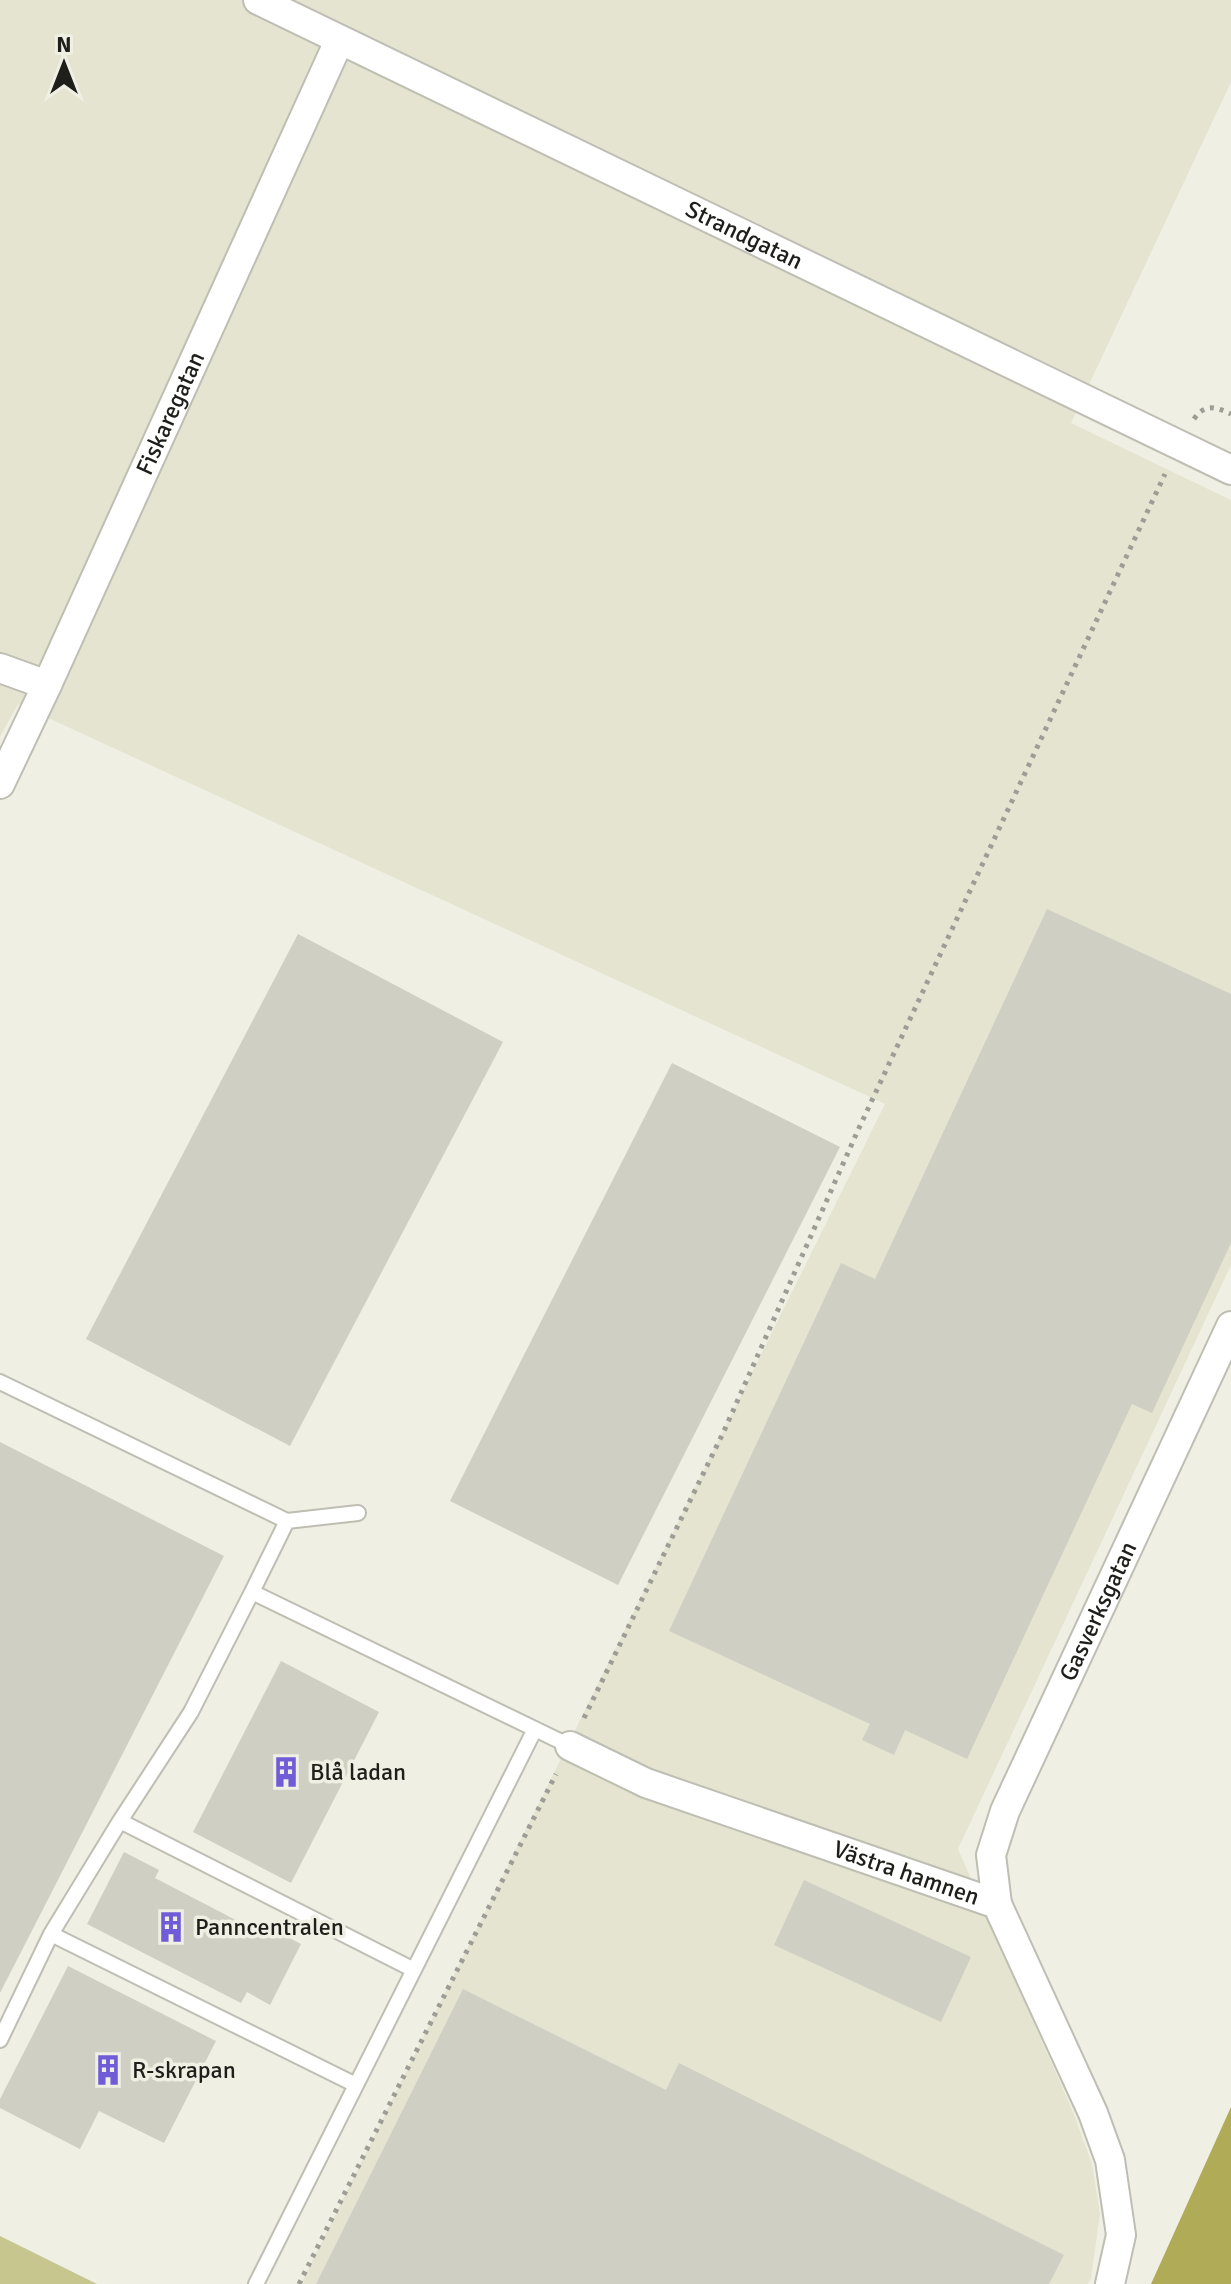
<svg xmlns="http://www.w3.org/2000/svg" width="1231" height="2284" font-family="Signika,sans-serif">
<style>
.built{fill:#e4e4d1}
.green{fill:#c8c68f}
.water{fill:#b0ab57}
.building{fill:#d0cfc4}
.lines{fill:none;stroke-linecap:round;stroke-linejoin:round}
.service-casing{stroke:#bebeb3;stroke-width:18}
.minor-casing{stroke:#bebeb3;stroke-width:32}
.path{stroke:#9d9d95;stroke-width:5;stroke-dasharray:4 6;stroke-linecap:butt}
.service{stroke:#fff;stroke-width:14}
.minor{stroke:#fff;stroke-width:28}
.labels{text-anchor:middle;stroke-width:7;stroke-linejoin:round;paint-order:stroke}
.street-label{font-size:24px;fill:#1e1e1a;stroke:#f0efe4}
.poi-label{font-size:24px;fill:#1e1e1a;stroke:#f0efe4;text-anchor:start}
</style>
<rect width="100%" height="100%" fill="#f0efe4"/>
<path class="built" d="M 0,0 L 1231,0 L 1231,82 L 1071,423 L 1231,500 L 1231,1265 L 958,1849 L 1073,2112 L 1092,2164 L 1100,2214 L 1091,2278 L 1088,2284 L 301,2284 L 885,1104 L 18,704 L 0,737 Z"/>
<path class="green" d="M 0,2236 L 97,2284 L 0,2284 Z"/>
<path class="water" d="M 1231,2107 L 1231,2284 L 1150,2284 L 1151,2284 Z"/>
<path class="building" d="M 1047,909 L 1231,994 L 1231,1243 L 1152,1413 L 1132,1404 L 967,1759 L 905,1730 L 894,1755 L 862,1740 L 870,1724 L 669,1631 L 841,1263 L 875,1279 Z
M 298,934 L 503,1042 L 290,1446 L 86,1339 Z
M 672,1063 L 840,1147 L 618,1585 L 450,1501 Z
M 0,1442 L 224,1556 L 0,1993 Z
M 281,1661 L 379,1712 L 291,1883 L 193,1832 Z
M 124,1852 L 159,1870 L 155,1878 L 255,1930 L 259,1922 L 301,1944 L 270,2005 L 247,1992 L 241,2003 L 87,1924 Z
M 804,1880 L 971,1957 L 941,2022 L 774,1945 Z
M 68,1966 L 216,2041 L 164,2143 L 99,2111 L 80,2149 L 0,2108 L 0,2099 Z
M 463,1989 L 666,2090 L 679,2063 L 1064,2255 L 1049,2284 L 316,2284 Z"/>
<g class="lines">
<defs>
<path id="service" d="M 0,1382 L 287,1521 L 252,1592 L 570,1746
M 287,1521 L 358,1513
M 120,1821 L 414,1970
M 51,1934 L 356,2085
M 0,2040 L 51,1934 L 120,1821 L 191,1712 L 252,1592
M 256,2284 L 535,1729"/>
<g id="minor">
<path id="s1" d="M 258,0 L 1231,470"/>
<path d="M 0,668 L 47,685"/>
<path id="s2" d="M 0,784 L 47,685 L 339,41"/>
<path id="s3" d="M 570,1746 L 646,1783 L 997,1904 L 1093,2113 L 1110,2160 L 1121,2235 L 1110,2284"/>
<path id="s4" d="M 997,1904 L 991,1855 L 1005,1811 L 1231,1326"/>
</g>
</defs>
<use href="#service" class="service-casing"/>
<use href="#minor" class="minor-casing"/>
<path class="path" d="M 1194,419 C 1205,403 1216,407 1231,414
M 584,1718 L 724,1431 L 859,1128 L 1165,474
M 299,2284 L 556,1774"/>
<use href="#service" class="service"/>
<use href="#minor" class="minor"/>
</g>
<defs>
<symbol id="building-bare" viewBox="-9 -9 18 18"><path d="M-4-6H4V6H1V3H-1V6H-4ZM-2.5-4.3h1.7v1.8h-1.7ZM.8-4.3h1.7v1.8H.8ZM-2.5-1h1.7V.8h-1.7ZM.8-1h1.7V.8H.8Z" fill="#6f5cd6" stroke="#f0efe4" stroke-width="2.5" paint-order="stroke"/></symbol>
</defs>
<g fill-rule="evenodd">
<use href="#building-bare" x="264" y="1750" width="44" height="44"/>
<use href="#building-bare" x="149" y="1905" width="44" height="44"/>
<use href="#building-bare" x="86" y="2048" width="44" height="44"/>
</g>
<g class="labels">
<g class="street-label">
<text dy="8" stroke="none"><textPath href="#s1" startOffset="540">Strandgatan</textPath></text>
<text dy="8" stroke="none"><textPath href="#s2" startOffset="408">Fiskaregatan</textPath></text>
<text dy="8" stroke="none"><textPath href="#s4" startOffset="316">Gasverksgatan</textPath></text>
<text dy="8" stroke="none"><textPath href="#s3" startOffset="360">Västra hamnen</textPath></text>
</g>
<g class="poi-label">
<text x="310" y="1780">Blå ladan</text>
<text x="195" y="1935">Panncentralen</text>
<text x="132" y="2078">R-skrapan</text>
</g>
</g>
<g transform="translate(64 64)" stroke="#f0efe4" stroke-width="6" paint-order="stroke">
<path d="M0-6L14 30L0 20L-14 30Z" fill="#1e1e1a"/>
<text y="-12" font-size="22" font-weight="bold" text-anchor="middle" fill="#1e1e1a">N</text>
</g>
</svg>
